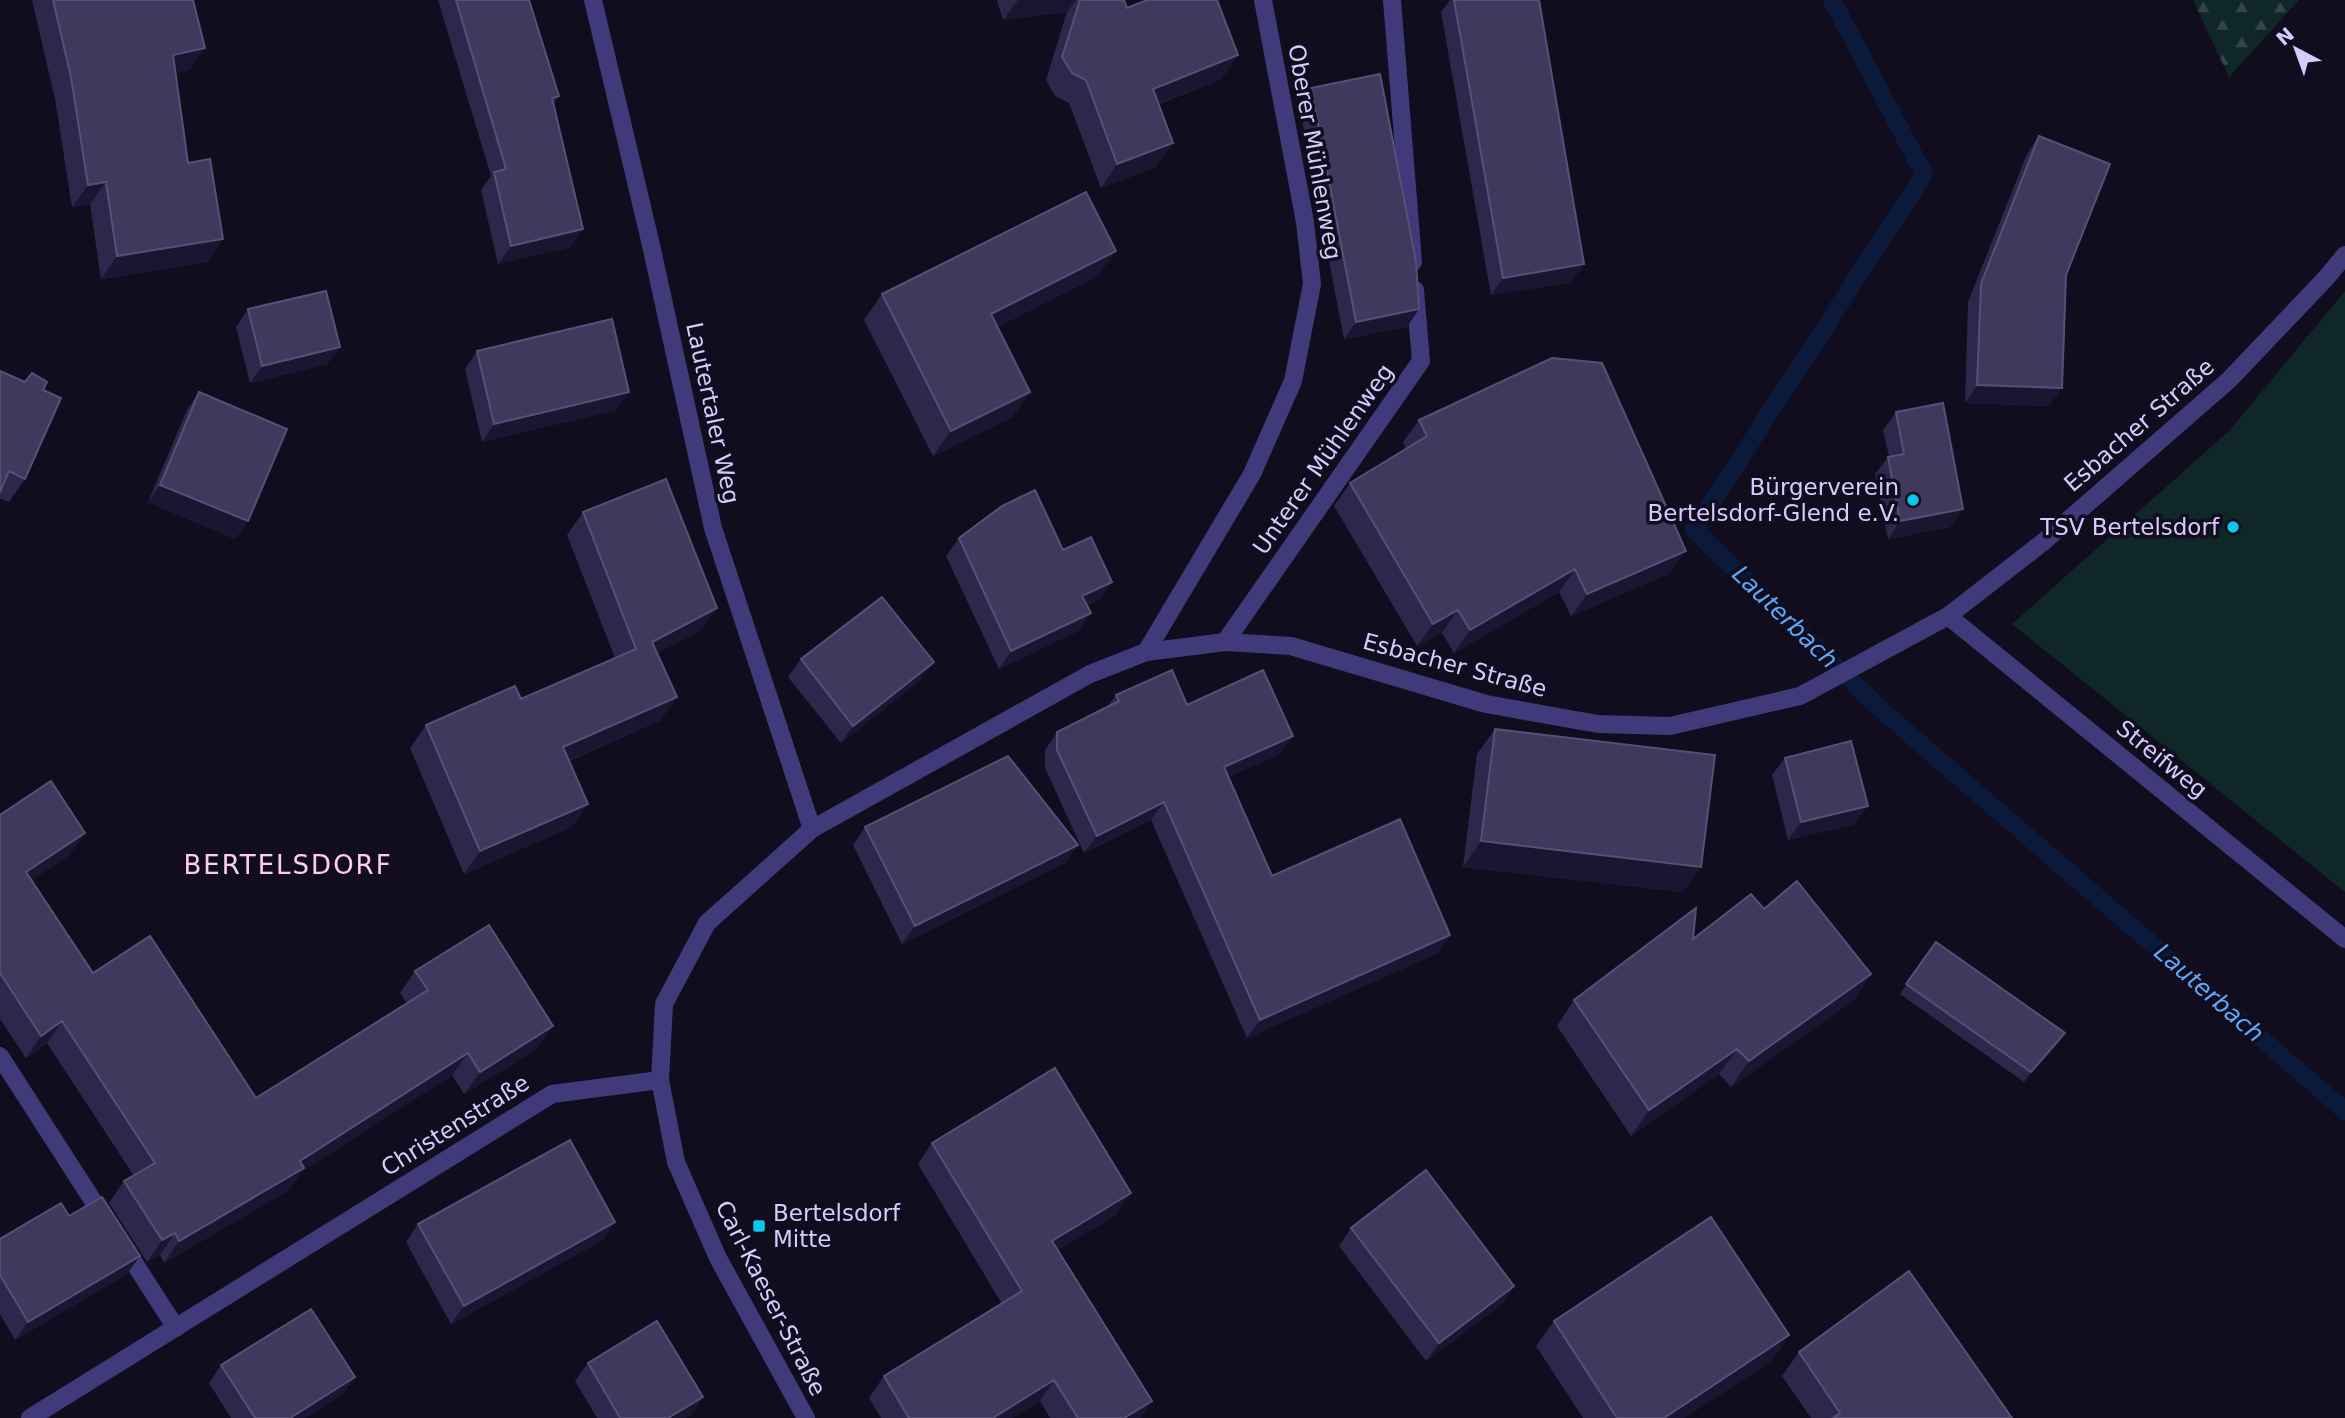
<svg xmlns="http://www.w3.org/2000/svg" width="2345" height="1418" font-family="'DejaVu Sans',sans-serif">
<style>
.green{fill:#102728}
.forest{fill:url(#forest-firs)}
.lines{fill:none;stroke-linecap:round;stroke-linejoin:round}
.stream{stroke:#0b193a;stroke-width:18}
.service{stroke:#403a7b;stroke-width:18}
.minor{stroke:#403a7b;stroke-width:18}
.wall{fill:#2f264b}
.shaded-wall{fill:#1c1531}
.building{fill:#41385e;stroke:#584f77;stroke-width:2}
.poi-dot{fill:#0ac8ec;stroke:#110d1e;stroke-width:2.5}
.labels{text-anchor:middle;stroke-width:7;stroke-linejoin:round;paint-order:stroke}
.street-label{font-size:23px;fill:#d5ccfd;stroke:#110d1e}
.poi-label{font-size:23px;fill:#d5ccfd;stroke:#110d1e;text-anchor:end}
.water-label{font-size:24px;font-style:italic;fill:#5fa9f8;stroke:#110d1e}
.quarter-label{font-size:26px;letter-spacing:2px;fill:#fdcee9;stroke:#110d1e}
</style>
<defs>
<pattern id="forest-firs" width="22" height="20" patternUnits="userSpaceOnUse" patternTransform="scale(1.75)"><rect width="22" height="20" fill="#102728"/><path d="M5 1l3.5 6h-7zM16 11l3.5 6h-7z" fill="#324548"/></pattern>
</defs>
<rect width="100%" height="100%" fill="#110d1e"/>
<path class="green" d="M 2345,291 L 2345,892 L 2012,624 L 2230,430 Z"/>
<path class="forest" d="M 2193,0 L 2299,0 L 2229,77 Z"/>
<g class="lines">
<path class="stream" d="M 1832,0 L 1924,174 L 1694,530 L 1886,714 L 2345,1111"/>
<path class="service" d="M 1392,0 L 1413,262
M 1225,642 L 1421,361 L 1415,290
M 1146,652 L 1252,474 L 1293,381 L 1312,284 L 1305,222 L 1263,0
M 0,1056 L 106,1221
M 122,1244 L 176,1328"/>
<path class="minor" d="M 593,0 L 651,245 L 713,528 L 812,829
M 1948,616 L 2345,939
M 30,1418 L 552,1094 L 660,1080
M 806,1418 L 718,1258 L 676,1162 L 660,1080 L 664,1004 L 707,923 L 812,829 L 1090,674 L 1146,652 L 1225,642 L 1291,646 L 1486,704 L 1598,724 L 1670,726 L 1800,696 L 1948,616 L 2042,543 L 2229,380 L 2327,277 L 2345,255"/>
</g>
<path class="wall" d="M 32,0 L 193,0 L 205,48 L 189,70 L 175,73 L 188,163 L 208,262 L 101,279 L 90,204 L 72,207 L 55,99 Z
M 438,0 L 529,0 L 559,96 L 553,104 L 571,247 L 498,264 L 481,190 L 491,176 Z
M 997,0 L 1124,0 L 1127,8 L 1222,79 L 1159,104 L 1156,167 L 1101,188 L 1069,103 L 1055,96 L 1046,80 L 1067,12 L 1003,20 Z
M 1450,0 L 1539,0 L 1584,264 L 1571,282 L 1491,295 L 1441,12 Z
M 1311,88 L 1419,309 L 1407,327 L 1344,339 L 1299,105 Z
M 2039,136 L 2066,275 L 2049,406 L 1965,403 L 1968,302 L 2027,154 Z
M 1098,276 L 997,327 L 1030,392 L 1012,417 L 933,456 L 864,320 L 882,294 Z
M 248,309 L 340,347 L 327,364 L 250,383 L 236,327 Z
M 477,351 L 616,410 L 482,442 L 465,369 Z
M 0,371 L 43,390 L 25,479 L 9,502 L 0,498 Z
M 199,392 L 248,521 L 235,539 L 148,502 L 187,410 Z
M 1896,412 L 1963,509 L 1950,527 L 1888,539 L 1875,474 L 1889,456 L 1883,430 Z
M 1419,420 L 1670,573 L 1571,616 L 1559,592 L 1454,653 L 1442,633 L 1417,646 L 1334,506 L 1350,483 L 1406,449 L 1403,442 Z
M 583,512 L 717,608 L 701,630 L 657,653 L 661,720 L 569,761 L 572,827 L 464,874 L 410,748 L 426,725 L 521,699 L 615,658 L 567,535 Z
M 959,538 L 1063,550 L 1112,582 L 1099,600 L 1087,606 L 1091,613 L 1078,631 L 999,669 L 946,556 Z
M 801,659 L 921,680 L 841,743 L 788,677 Z
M 1116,695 L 1187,705 L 1280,754 L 1228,777 L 1272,876 L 1438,953 L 1247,1038 L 1151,820 L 1084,853 L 1045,768 L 1045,750 L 1057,732 L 1107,707 Z
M 1495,729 L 1683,892 L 1463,867 L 1477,754 Z
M 1785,758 L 1855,824 L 1788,840 L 1772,775 Z
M 0,815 L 70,855 L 31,880 L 93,973 L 256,1098 L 407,1003 L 400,993 L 415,971 L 538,1048 L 464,1094 L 452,1075 L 301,1172 L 289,1190 L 164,1263 L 160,1255 L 147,1262 L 109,1203 L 124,1181 L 134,1176 L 47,1043 L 26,1058 L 0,1019 Z
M 865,827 L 1078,845 L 1065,863 L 902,944 L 853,845 Z
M 1764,909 L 1871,974 L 1854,1000 L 1731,1087 L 1719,1074 L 1631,1136 L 1557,1026 L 1574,1000 L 1693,939 Z
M 1936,942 L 2059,1042 L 2024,1082 L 1900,994 Z
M 932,1143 L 1116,1215 L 1058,1250 L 1152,1401 L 1140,1418 L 1050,1418 L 1040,1401 L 1012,1418 L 881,1418 L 869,1398 L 884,1376 L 1002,1304 L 918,1164 Z
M 69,1216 L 127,1274 L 15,1340 L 0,1314 L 0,1239 Z
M 418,1224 L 603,1240 L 451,1324 L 406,1242 Z
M 1351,1228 L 1514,1286 L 1502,1304 L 1426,1361 L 1339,1246 Z
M 1554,1321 L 1789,1335 L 1771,1361 L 1684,1418 L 1583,1418 L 1536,1346 Z
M 1799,1352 L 2012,1418 L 1811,1418 L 1782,1376 Z
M 588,1363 L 703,1397 L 691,1415 L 685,1418 L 597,1418 L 575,1381 Z
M 221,1365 L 355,1377 L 342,1395 L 305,1418 L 231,1418 L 209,1383 Z"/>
<path class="shaded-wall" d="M 1018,0 L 1076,0 L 1067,12 L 1003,20 Z
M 205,48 L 189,70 L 157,78 L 173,55 Z
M 1238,55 L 1222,79 L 1136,112 L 1153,89 Z
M 1173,143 L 1156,167 L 1101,188 L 1117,164 Z
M 106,182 L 90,204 L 72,207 L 88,185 Z
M 583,229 L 571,247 L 498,264 L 511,246 Z
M 223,239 L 208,262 L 101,279 L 117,256 Z
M 1116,251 L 1098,276 L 973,339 L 991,314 Z
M 1584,264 L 1571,282 L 1491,295 L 1503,278 Z
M 1419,309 L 1407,327 L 1344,339 L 1356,322 Z
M 340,347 L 327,364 L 250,383 L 262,366 Z
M 1977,385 L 2062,388 L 2049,406 L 1965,403 Z
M 629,392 L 616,410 L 482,442 L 494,424 Z
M 1030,392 L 1012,417 L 933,456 L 951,431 Z
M 160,485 L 248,521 L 235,539 L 148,502 Z
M 1963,509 L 1950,527 L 1888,539 L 1900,521 Z
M 1686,551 L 1670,573 L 1571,616 L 1587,594 Z
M 1575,569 L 1559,592 L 1454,653 L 1470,630 Z
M 1112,582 L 1099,600 L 1070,614 L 1082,596 Z
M 717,608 L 701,630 L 636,665 L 652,642 Z
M 1458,610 L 1442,633 L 1417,646 L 1433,624 Z
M 1091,613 L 1078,631 L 999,669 L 1011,651 Z
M 934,662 L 921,680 L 841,743 L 853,726 Z
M 677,697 L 661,720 L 547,770 L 563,747 Z
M 1293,736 L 1280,754 L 1211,785 L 1224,767 Z
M 1164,802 L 1151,820 L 1084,853 L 1097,836 Z
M 588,804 L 572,827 L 464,874 L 480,851 Z
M 1868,806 L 1855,824 L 1788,840 L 1801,822 Z
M 85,833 L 70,855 L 11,893 L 26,872 Z
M 1481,841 L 1701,867 L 1683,892 L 1463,867 Z
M 1078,845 L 1065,863 L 902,944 L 915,926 Z
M 1450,935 L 1438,953 L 1247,1038 L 1260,1020 Z
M 1871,974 L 1854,1000 L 1731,1087 L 1749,1061 Z
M 62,1021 L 47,1043 L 26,1058 L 41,1036 Z
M 553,1026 L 538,1048 L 464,1094 L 480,1072 Z
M 2065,1033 L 2059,1042 L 2024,1082 L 2031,1072 Z
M 1737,1049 L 1719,1074 L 1631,1136 L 1649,1110 Z
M 468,1053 L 452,1075 L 301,1172 L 289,1190 L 164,1263 L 179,1241 L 300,1161 Z
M 1131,1193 L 1116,1215 L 1037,1263 L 1052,1241 Z
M 615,1222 L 603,1240 L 451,1324 L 464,1306 Z
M 175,1233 L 160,1255 L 147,1262 L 162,1240 Z
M 140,1256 L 127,1274 L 15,1340 L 28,1322 Z
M 1514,1286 L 1502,1304 L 1426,1361 L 1439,1343 Z
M 1789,1335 L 1771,1361 L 1684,1418 L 1664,1418 Z
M 355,1377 L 342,1395 L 305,1418 L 290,1418 Z
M 1054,1380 L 1040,1401 L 1012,1418 L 993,1418 Z
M 703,1397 L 691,1415 L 685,1418 L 668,1418 Z
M 1152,1401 L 1140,1418 L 1124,1418 Z"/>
<path class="building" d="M 53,0 L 193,0 L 205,48 L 173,55 L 188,163 L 210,159 L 223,239 L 117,256 L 106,182 L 88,185 L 71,77 Z
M 456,0 L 529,0 L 559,96 L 552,98 L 583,229 L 511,246 L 494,172 L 506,169 Z
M 1080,0 L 1124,0 L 1127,8 L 1147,0 L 1217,0 L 1238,55 L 1153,89 L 1173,143 L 1117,164 L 1086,80 L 1072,73 L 1062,57 Z
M 1454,0 L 1539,0 L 1584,264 L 1503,278 Z
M 1380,74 L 1416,262 L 1419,309 L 1356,322 L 1311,88 Z
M 2039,136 L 2110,164 L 2066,275 L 2062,388 L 1977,385 L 1981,284 Z
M 1086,192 L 1116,251 L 991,314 L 1030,392 L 951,431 L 882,294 Z
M 326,291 L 340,347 L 262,366 L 248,309 Z
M 612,319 L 629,392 L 494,424 L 477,351 Z
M 1552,358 L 1602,363 L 1686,551 L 1587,594 L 1575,569 L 1470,630 L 1458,610 L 1433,624 L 1350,483 L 1427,436 L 1419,420 Z
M 0,371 L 25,382 L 32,373 L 47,382 L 43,390 L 61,398 L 25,479 L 9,471 L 0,492 Z
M 199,392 L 287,429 L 248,521 L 160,485 Z
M 1943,403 L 1963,509 L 1900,521 L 1888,457 L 1904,454 L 1896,412 Z
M 666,479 L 717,608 L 652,642 L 677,697 L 563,747 L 588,804 L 480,851 L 426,725 L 515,686 L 521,699 L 636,649 L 583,512 Z
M 1035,490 L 1063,550 L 1091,537 L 1112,582 L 1082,596 L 1091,613 L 1011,651 L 959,538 L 1002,506 Z
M 882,597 L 934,662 L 853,726 L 801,659 Z
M 1172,670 L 1187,705 L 1263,670 L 1293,736 L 1224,767 L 1272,876 L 1400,819 L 1450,935 L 1260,1020 L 1164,802 L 1097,836 L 1057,750 L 1057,732 L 1119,701 L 1116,695 Z
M 1495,729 L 1715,755 L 1701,867 L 1481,841 Z
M 1851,741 L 1868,806 L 1801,822 L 1785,758 Z
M 1008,756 L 1078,845 L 915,926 L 865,827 Z
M 51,781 L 85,833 L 26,872 L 93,973 L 150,936 L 256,1098 L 428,990 L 415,971 L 489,925 L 553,1026 L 480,1072 L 468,1053 L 300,1161 L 304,1168 L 179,1241 L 175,1233 L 162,1240 L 124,1181 L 155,1163 L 62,1021 L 41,1036 L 0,973 L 0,815 Z
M 1797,881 L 1871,974 L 1749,1061 L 1737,1049 L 1649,1110 L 1574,1000 L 1696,908 L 1693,939 L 1751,894 L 1764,909 Z
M 1936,942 L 2065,1033 L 2031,1072 L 1906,984 Z
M 1055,1068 L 1131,1193 L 1052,1241 L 1152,1401 L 1124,1418 L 1078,1418 L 1054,1380 L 993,1418 L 909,1418 L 884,1376 L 1022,1291 L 932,1143 Z
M 570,1140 L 615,1222 L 464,1306 L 418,1224 Z
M 1426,1170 L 1514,1286 L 1439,1343 L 1351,1228 Z
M 102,1197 L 140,1256 L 28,1322 L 0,1275 L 0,1239 L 61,1203 L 69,1216 Z
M 1711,1217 L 1789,1335 L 1664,1418 L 1617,1418 L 1554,1321 Z
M 1909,1271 L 2012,1418 L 1833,1418 L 1840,1413 L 1799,1352 Z
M 311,1309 L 355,1377 L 290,1418 L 255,1418 L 221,1365 Z
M 657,1321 L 703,1397 L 668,1418 L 620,1418 L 588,1363 Z"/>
<g class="poi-dot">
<circle cx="1913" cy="500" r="7"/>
<circle cx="2233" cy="527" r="7"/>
<rect x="752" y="1219" width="14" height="14" rx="3.5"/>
</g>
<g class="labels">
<g class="street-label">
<text transform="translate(1315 152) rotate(80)" y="8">Oberer Mühlenweg</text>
<text transform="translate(713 413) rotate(78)" y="8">Lautertaler Weg</text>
<text transform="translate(2139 425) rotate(-41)" y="8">Esbacher Straße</text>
<text transform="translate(1323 459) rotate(-55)" y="8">Unterer Mühlenweg</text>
<text transform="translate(1455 665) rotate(15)" y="8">Esbacher Straße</text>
<text transform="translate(2162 759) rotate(39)" y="8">Streifweg</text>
<text transform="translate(455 1125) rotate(-32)" y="8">Christenstraße</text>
<text transform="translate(771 1298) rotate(63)" y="8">Carl-Kaeser-Straße</text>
</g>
<g class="poi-label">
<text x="1899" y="495">Bürgerverein<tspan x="1899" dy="26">Bertelsdorf-Glend e.V.</tspan></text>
<text x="2219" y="535">TSV Bertelsdorf</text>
<text x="773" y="1221" text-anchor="start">Bertelsdorf<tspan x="773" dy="26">Mitte</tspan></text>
</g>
<g class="water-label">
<text transform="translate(1785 617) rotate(44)" y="8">Lauterbach</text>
<text transform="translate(2209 993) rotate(41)" y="8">Lauterbach</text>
</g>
<g class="quarter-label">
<text x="288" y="874">BERTELSDORF</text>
</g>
</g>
<g transform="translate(2296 49) rotate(319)" stroke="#110d1e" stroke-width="5" paint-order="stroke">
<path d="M0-5L12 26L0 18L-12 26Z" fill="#d5ccfd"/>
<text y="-10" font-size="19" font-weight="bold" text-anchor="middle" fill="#d5ccfd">N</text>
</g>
</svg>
